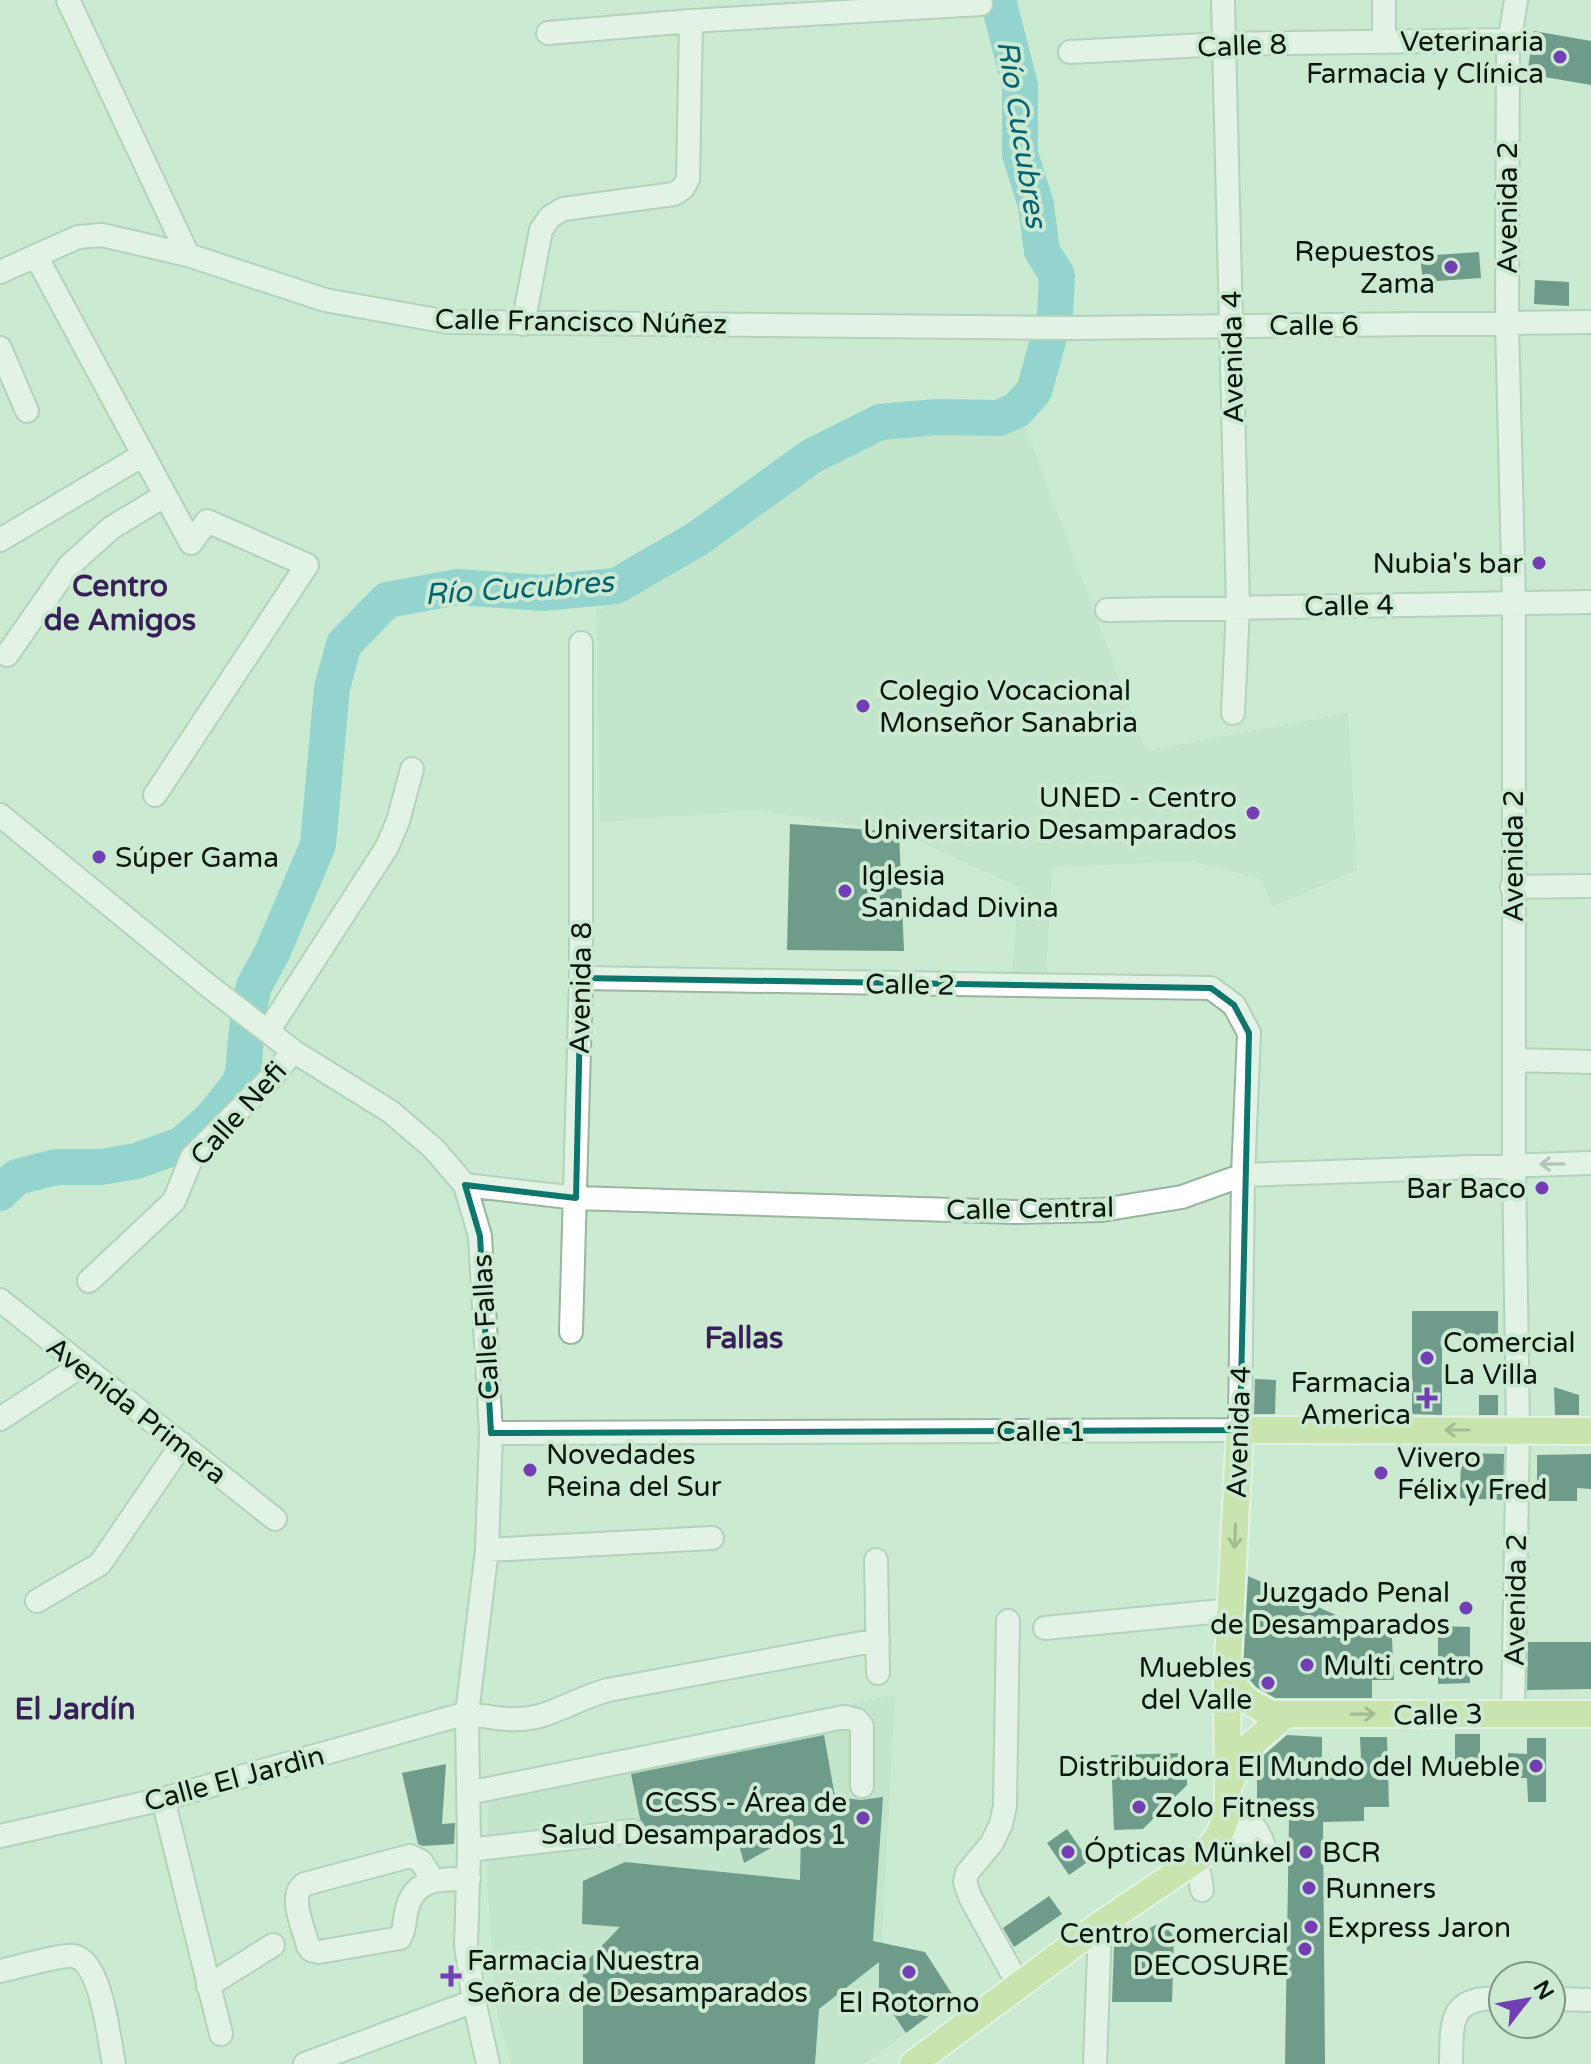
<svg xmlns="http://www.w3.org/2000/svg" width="1591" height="2064" font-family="'Varela Round',sans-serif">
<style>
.built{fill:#bbe0c3}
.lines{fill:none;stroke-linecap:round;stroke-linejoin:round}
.river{stroke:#50bacd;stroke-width:36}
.building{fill:#003d35}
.minor-casing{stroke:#98b69e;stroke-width:26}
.major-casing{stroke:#fff;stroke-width:30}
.minor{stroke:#fff;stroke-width:22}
.major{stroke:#cbdd83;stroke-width:26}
.oneway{stroke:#929793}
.oneway2{stroke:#75844f}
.marked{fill:none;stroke:#0f766e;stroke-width:6;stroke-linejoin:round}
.poi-dot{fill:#733db3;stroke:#cbead1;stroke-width:3}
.labels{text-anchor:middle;stroke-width:8;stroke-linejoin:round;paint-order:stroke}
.poi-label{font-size:28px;fill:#0c170f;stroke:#cbead1;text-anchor:start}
.street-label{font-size:28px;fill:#0c170f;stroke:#cbead1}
.water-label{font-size:30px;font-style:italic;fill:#056370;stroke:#cbead1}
.neighbourhood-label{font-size:30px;font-weight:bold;fill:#381f58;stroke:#cbead1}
</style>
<rect width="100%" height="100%" fill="#cbead1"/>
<path class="built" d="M 1024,424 L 1146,751 L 1348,713 L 1357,870 L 1272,907 L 1261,879 L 1192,861 L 1052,867 L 1046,975 L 1012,977 L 1018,887 L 899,832 L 756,810 L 600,822 L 596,612 L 883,435 L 929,429 Z
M 895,1695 L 879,1993 L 906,2033 L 864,2064 L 511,2064 L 497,2015 L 487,1885 L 489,1777 Z"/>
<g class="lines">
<path class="river" d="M 0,1193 L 17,1177 L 56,1167 L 101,1167 L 136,1161 L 181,1145 L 211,1119 L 240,1083 L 243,1072 L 249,1008 L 254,986 L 272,953 L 318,845 L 332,688 L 344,644 L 387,600 L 458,587 L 543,593 L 616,586 L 697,539 L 812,456 L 880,422 L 937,417 L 999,418 L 1017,410 L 1034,391 L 1055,316 L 1057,275 L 1042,251 L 1036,205 L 1020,154 L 1020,85 L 998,0"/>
</g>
<path class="building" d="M 1534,31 L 1591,41 L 1591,85 L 1527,74 Z
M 1479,252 L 1481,278 L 1423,282 L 1420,256 Z
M 1535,280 L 1569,282 L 1569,306 L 1534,304 Z
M 790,824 L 899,832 L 904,951 L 787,950 Z
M 1412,1311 L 1498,1311 L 1498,1336 L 1442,1336 L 1442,1415 L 1412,1414 Z
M 1255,1379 L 1276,1380 L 1275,1414 L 1254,1414 Z
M 1554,1387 L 1579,1395 L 1579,1415 L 1555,1415 Z
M 1479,1395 L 1498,1395 L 1498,1415 L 1479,1415 Z
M 1461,1453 L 1504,1454 L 1503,1500 L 1460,1498 Z
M 1591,1454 L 1591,1489 L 1577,1488 L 1577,1501 L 1537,1501 L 1537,1455 Z
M 1248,1576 L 1372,1631 L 1371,1619 L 1391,1618 L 1394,1680 L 1372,1680 L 1372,1698 L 1275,1698 L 1256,1687 L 1243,1672 Z
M 1438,1626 L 1470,1627 L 1470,1683 L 1438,1684 Z
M 1528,1642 L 1591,1642 L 1591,1689 L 1527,1690 Z
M 1455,1734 L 1480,1734 L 1480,1764 L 1455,1764 Z
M 824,1735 L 835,1797 L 861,1800 L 883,1797 L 873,1941 L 925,1952 L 954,1997 L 906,2033 L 879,1993 L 879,1962 L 819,2009 L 815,2064 L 583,2064 L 583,1965 L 620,1927 L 582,1924 L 583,1881 L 625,1862 L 800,1880 L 801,1831 L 744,1863 L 735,1831 L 646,1847 L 644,1839 L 647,1829 L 640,1819 L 631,1774 Z
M 1287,1735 L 1322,1737 L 1322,1760 L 1361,1759 L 1360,1737 L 1387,1737 L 1389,1807 L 1364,1807 L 1364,1821 L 1323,1822 L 1325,2064 L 1285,2064 L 1289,1819 L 1275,1818 L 1257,1805 L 1257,1767 L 1264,1755 Z
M 1527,1738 L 1546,1738 L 1546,1802 L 1528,1802 L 1527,1778 L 1508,1778 L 1508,1753 L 1527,1754 Z
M 1186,1753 L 1187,1785 L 1143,1829 L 1114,1830 L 1111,1755 Z
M 446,1764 L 442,1824 L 455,1823 L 454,1844 L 423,1846 L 418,1844 L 402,1773 Z
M 1067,1829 L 1089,1861 L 1069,1875 L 1047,1843 Z
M 1049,1896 L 1062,1914 L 1014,1947 L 1003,1928 Z
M 1161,1922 L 1174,1936 L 1172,2002 L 1112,2002 L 1114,1947 Z"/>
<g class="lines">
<defs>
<path id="minor" d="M 68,0 L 188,255
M 1223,0 L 1238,607 L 1233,713
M 1384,0 L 1384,42
M 548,33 L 691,21
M 1070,52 L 1224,44 L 1510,40
M 36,256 L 191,543 L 207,521 L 307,565 L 155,795
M 0,272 L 78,237 L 102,235 L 188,255 L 325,300 L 448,322 L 1071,328 L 1591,322
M 523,324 L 541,230 L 550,217 L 563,209 L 674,194 L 683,188 L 688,179 L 691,21 L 981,4
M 0,348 L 27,411
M 0,540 L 143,455
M 1107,610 L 1591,602
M 7,655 L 69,566 L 111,528 L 164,496
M 0,815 L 210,987 L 293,1051 L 391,1112 L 434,1149 L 465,1185 L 480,1236 L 491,1433 L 487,1550 L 467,1713 L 469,1850 L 466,1945 L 474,2001 L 488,2064
M 1512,887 L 1591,886
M 269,1030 L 387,847 L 398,821 L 412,769
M 1514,1060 L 1590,1062
M 465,1185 L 576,1198 L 1015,1212 L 1102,1210 L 1182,1197 L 1243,1175 L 1591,1163
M 89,1281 L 174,1201 L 192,1157 L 275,1074 L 293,1051
M 0,1300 L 275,1519
M 571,1332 L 581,978 L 581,643
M 0,1419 L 81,1366
M 491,1433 L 1240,1430 L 1243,1175 L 1249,1033 L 1234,1005 L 1211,988 L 581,978
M 487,1550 L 712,1538
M 876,1560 L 878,1673
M 37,1601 L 100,1564 L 182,1444
M 1008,1621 L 1005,1806 L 1001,1824 L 992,1843 L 967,1873 L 965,1882 L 970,1897 L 1018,1984
M 1045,1628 L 1232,1610
M 1513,1713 L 1518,1430 L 1514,1165 L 1514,602 L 1507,324 L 1508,51 L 1516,0
M 468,1793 L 844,1717 L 857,1720 L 862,1726 L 862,1786
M 163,1799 L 221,2034
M 1228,1809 C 1247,1818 1258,1826 1264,1847
M 1225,1826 L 1240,1836 L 1248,1848
M 0,1836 L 163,1799 L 467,1713 C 492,1718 517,1723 543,1715 C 565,1708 585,1696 608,1690 L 878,1640
M 469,1850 L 633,1831
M 1193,1861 L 1200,1876 L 1202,1890
M 432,1879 L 421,1861 L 410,1856 L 305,1884 C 287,1895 304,1928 308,1946 L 311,1950 L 319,1952 L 400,1938 C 405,1929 404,1923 406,1913 C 413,1877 440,1879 469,1879
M 0,1971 C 14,1968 63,1954 74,1956 C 102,1962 109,2040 114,2064
M 208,1986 L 273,1945
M 1551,1999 L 1591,2000
M 305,2064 L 474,2001
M 1095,2064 L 1100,1925
M 1451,2064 C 1452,2018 1449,1997 1503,1998"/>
<path id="major" d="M 1227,1678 L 1246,1700 L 1271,1714 L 1591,1714
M 1229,1784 L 1251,1745 L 1285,1715
M 913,2064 L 1100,1925 L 1203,1855 C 1216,1841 1224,1829 1228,1809 L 1227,1678 L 1240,1430 L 1591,1431"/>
</defs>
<use href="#minor" class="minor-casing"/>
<use href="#major" class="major-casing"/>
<use href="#minor" class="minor"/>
<use href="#major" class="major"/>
</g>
<defs><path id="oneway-shaft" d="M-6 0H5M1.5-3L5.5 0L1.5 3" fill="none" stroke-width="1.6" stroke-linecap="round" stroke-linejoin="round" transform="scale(2)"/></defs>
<use class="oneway" href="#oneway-shaft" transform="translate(1552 1164) rotate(179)"/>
<g class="oneway2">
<use href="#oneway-shaft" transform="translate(1457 1430) rotate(-180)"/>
<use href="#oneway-shaft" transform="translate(1235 1536) rotate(93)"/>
<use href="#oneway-shaft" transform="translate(1363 1714) rotate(-1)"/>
</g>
<path d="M0 0H1591V2064H0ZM 581,978 L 1211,988 L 1234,1005 L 1249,1033 L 1240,1430 L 491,1433 L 480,1236 L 465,1185 L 576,1198 Z" fill="#cbead1" fill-opacity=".55" fill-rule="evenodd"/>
<path class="marked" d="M 581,978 L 1211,988 L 1234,1005 L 1249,1033 L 1240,1430 L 491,1433 L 480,1236 L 465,1185 L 576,1198 Z"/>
<g class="poi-dot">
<circle cx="1560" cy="57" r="8"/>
<circle cx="1451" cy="267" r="8"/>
<circle cx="1539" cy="563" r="8"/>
<circle cx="863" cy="706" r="8"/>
<circle cx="1253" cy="813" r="8"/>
<circle cx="99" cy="857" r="8"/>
<circle cx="845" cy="891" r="8"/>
<circle cx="1542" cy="1188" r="8"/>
<circle cx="1427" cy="1358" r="8"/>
<path d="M1423 1386h8v8h8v8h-8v8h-8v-8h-8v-8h8z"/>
<circle cx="530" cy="1470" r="8"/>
<circle cx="1381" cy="1473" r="8"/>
<circle cx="1466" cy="1608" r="8"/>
<circle cx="1307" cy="1665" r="8"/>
<circle cx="1268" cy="1683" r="8"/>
<circle cx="1536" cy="1766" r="8"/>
<circle cx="1139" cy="1807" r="8"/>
<circle cx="863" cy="1818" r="8"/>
<circle cx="1068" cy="1852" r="8"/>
<circle cx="1306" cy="1852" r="8"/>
<circle cx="1309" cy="1888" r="8"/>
<circle cx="1311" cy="1927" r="8"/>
<circle cx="1305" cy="1949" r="8"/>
<circle cx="909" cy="1972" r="8"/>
<path d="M447 1964h8v8h8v8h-8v8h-8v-8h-8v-8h8z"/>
</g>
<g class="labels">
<g class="poi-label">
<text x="1544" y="51" text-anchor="end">Veterinaria<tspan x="1544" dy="32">Farmacia y Clínica</tspan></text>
<text x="1435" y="261" text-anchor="end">Repuestos<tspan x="1435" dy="32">Zama</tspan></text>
<text x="1523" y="573" text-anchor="end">Nubia's bar</text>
<text x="879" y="700">Colegio Vocacional<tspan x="879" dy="32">Monseñor Sanabria</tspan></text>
<text x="1237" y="807" text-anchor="end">UNED - Centro<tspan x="1237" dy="32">Universitario Desamparados</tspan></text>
<text x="115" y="867">Súper Gama</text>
<text x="861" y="885">Iglesia<tspan x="861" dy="32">Sanidad Divina</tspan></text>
<text x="1526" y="1198" text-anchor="end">Bar Baco</text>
<text x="1443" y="1352">Comercial<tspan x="1443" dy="32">La Villa</tspan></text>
<text x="1411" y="1392" text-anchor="end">Farmacia<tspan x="1411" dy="32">America</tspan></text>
<text x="546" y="1464">Novedades<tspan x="546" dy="32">Reina del Sur</tspan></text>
<text x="1397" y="1467">Vivero<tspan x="1397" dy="32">Félix y Fred</tspan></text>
<text x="1450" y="1602" text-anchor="end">Juzgado Penal<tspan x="1450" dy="32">de Desamparados</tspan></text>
<text x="1323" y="1675">Multi centro</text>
<text x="1252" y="1677" text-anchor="end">Muebles<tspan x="1252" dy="32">del Valle</tspan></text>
<text x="1520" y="1776" text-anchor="end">Distribuidora El Mundo del Mueble</text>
<text x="847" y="1812" text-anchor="end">CCSS - Área de<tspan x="847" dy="32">Salud Desamparados 1</tspan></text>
<text x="1155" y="1817">Zolo Fitness</text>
<text x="1084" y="1862">Ópticas Münkel</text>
<text x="1322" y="1862">BCR</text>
<text x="1325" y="1898">Runners</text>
<text x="1327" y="1937">Express Jaron</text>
<text x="1289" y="1943" text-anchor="end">Centro Comercial<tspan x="1289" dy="32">DECOSURE</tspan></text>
<text x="467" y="1970">Farmacia Nuestra<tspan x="467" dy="32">Señora de Desamparados</tspan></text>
<text x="909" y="2012" text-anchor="middle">El Rotorno</text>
</g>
<g class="street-label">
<text transform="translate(1242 45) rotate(-2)" y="10">Calle 8</text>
<text transform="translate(1507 208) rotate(-90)" y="10">Avenida 2</text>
<text transform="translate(581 321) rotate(1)" y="10">Calle Francisco Núñez</text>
<text x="1314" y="335">Calle 6</text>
<text transform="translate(1232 357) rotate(-91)" y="10">Avenida 4</text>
<text transform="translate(1349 605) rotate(-1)" y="10">Calle 4</text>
<text transform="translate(1513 856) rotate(-90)" y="10">Avenida 2</text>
<text transform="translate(910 984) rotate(1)" y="10">Calle 2</text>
<text transform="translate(580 988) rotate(-89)" y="10">Avenida 8</text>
<text transform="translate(238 1113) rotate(-48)" y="10">Calle Nefi</text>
<text transform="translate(1030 1208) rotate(-1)" y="10">Calle Central</text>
<text transform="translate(485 1327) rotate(-93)" y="10">Calle Fallas</text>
<text transform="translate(137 1410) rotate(38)" y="10">Avenida Primera</text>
<text x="1041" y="1441">Calle 1</text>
<text transform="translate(1238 1432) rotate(-88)" y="10">Avenida 4</text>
<text transform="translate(1515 1600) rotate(-89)" y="10">Avenida 2</text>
<text transform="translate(1438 1714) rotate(-1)" y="10">Calle 3</text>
<text transform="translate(234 1778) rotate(-15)" y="10">Calle El Jardìn</text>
</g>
<g class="water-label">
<text transform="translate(1022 134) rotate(81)" y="10">Río Cucubres</text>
<text transform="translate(519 588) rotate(-4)" y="10">Río Cucubres</text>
</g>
<g class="neighbourhood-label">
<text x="120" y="596">Centro<tspan x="120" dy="34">de Amigos</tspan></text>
<text x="744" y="1348">Fallas</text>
<text x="75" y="1719">El Jardín</text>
</g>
</g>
<g transform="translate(1527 2000) rotate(59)"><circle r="38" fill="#cbead1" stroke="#7f9683" stroke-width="2"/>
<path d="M0-6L14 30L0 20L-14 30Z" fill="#733db3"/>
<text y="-12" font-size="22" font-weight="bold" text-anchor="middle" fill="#0c170f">N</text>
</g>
</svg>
